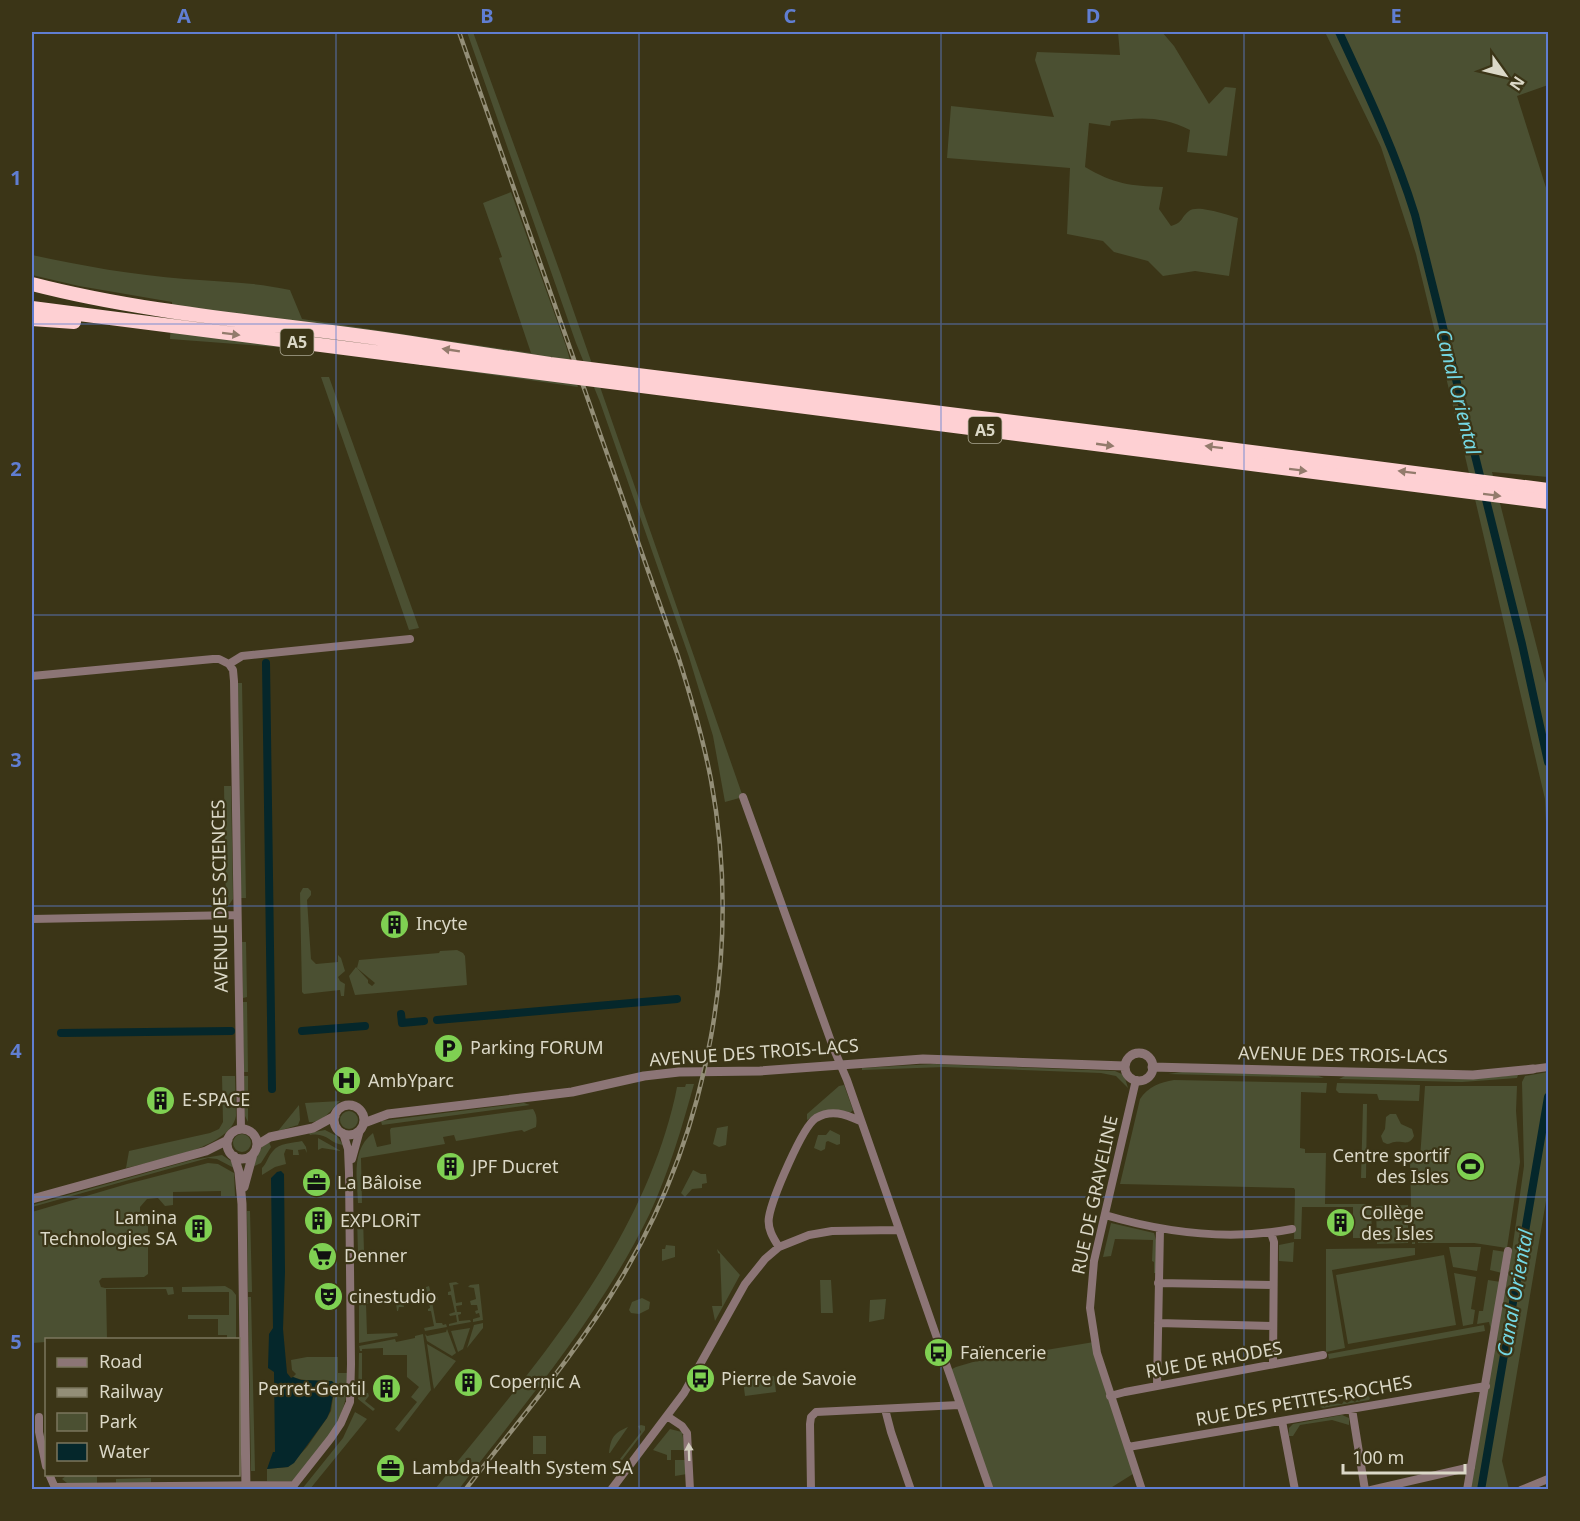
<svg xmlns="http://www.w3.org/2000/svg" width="1580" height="1521" font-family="'Noto Sans',sans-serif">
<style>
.green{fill:#4b5032}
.water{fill:#05272b}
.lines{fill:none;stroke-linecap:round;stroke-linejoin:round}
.canal{stroke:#05272b;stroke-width:8}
.minor{stroke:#8c7576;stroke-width:8}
.tertiary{stroke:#8c7576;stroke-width:9}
.motorway{stroke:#fed0d3;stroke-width:14}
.rail-casing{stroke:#938e77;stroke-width:4.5}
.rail{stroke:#3b3517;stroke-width:2;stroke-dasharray:7;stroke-linecap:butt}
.motorway-bridge{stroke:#fed0d3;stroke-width:14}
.oneway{fill:#937b6c}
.oneway2{fill:#d3cebf}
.grid{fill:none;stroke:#607ed2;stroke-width:1.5;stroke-opacity:0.55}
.labels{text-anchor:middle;stroke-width:4.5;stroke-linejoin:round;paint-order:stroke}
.shield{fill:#3b3517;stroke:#aba792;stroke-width:1.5}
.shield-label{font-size:16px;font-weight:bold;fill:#dbd8c7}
.street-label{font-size:18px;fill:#dbd8c7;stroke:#3b3517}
.poi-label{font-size:18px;fill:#dbd8c7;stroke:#3b3517;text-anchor:start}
.water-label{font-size:20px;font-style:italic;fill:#74d7e3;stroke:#3b3517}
.neatline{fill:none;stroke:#607ed2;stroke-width:2}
.grid-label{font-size:20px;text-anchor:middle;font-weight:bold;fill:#607ed2}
</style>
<rect width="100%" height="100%" fill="#3b3517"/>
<path class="green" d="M 467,32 L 473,32 L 560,272 L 743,797 L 725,802 L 713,736 L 689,657 L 600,402 L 576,343 Z
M 1118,32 L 1162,32 L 1174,46 L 1209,104 L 1225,87 L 1236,88 L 1227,156 L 1187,152 L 1190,130 C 1162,116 1141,117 1111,121 L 1110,126 L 1089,123 L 1085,167 C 1114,184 1130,186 1163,187 L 1159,209 L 1171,226 C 1184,222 1180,218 1189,211 C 1197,204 1227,215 1238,218 L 1229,276 L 1195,271 L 1163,276 L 1148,261 L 1114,252 L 1103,241 L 1067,234 L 1070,168 L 947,158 L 951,106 L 1054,117 L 1035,60 L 1037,52 L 1120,55 Z
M 1325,32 L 1548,32 L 1548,85 L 1517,96 L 1548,194 L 1548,477 L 1492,472 L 1548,691 L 1548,869 L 1545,799 L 1461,439 L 1416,254 L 1381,147 Z
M 511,192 L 566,346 L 578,387 L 316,350 L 170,339 L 172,302 L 79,286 L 32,275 L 32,255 C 82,266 134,275 185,279 C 222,282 254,282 290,290 L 302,319 L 531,353 L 499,258 L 502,257 L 483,203 Z
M 329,377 L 419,628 L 409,630 L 321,377 Z
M 238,683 L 242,683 L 246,898 L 241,898 Z
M 224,786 L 231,786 L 233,899 L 226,909 Z
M 303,888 L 308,888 L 311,891 L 311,895 L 307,900 L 311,959 L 316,964 L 338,962 L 338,955 L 341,958 L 345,971 L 338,977 L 340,981 L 345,984 L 344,996 L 341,996 L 340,990 L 304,994 L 302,992 L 300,893 Z
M 242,942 L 246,942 L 247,997 L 243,998 Z
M 457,950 L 463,953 L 465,956 L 467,985 L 355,995 L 349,976 L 356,967 L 368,980 L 368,983 L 372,986 L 375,983 L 357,968 L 359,960 L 439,953 L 440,951 Z
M 242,1002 L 247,1002 L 248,1072 L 244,1072 Z
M 933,1064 L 1115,1071 L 1124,1075 L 1128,1088 L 1116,1076 L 1101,1073 L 944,1067 L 862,1070 L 862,1068 Z
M 1182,1072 L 1316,1075 L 1324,1078 L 1168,1074 Z
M 1548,1072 L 1548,1189 L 1502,1461 L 1509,1489 L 1469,1490 L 1512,1251 L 1524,1166 L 1522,1082 L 1525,1076 Z
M 1518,1075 L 1517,1078 L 1462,1082 L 1339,1079 L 1345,1076 L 1468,1079 Z
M 222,1076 L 235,1076 L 236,1116 C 230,1149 154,1161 126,1168 L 129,1151 L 210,1133 L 219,1129 L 223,1122 Z
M 244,1076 L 248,1076 L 248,1122 L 245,1116 Z
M 1174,1080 L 1327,1083 L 1326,1093 L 1301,1092 L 1300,1148 L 1305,1149 L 1305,1153 L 1326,1153 L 1325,1204 L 1371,1204 L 1372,1238 L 1368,1239 L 1367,1235 L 1361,1235 L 1361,1238 L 1353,1238 L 1353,1207 L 1302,1207 L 1301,1239 L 1294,1239 L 1295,1190 L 1294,1188 L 1120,1184 L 1140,1099 C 1148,1087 1160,1082 1174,1080 Z
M 1337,1083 L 1420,1085 L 1419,1101 L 1379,1100 L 1377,1094 L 1339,1093 L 1336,1090 Z
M 686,1084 L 694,1084 C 682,1127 669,1172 650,1213 C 602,1313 526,1402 459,1489 L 435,1489 C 531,1370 640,1250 675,1097 L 677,1087 L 685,1087 Z
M 844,1085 L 853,1110 L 851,1112 C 832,1110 827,1106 807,1120 L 807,1114 L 839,1086 Z
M 1425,1086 L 1517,1086 L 1516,1111 L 1520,1162 L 1507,1248 L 1474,1243 L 1418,1243 L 1418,1238 L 1415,1238 L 1415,1244 L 1412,1244 L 1410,1159 L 1420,1159 Z
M 340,1101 C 330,1111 323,1123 309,1122 L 305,1103 Z
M 524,1103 L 530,1105 L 382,1125 L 381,1121 Z
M 1363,1104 L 1367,1104 L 1366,1178 L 1361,1178 Z
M 299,1105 L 300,1120 L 298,1125 L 278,1131 Z
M 533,1109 C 537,1115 537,1120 536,1127 L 524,1132 L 522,1130 L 456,1141 L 454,1135 L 443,1137 L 445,1144 L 361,1158 L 362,1203 L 358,1203 C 357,1178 351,1150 373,1133 L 377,1147 L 391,1144 L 390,1130 L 391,1128 Z
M340 1120a9 9 0 1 1 18 0a9 9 0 1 1-18 0Z
M 1390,1114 L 1396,1114 L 1401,1124 L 1412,1129 L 1414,1136 C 1409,1146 1404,1141 1395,1142 C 1392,1142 1390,1144 1387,1144 L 1383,1142 L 1381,1136 L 1385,1129 L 1386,1117 Z
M 728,1126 L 726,1145 L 719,1147 L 713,1144 L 717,1128 Z
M 325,1130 L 337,1136 L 343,1145 C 329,1143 327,1132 310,1135 L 309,1133 Z
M 830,1130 L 840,1135 L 840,1144 L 837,1145 L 828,1141 L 826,1142 L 825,1149 L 821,1151 L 814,1148 L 818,1135 L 826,1135 Z
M233 1143a9 9 0 1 1 18 0a9 9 0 1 1-18 0Z
M 318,1138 L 341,1151 L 322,1148 L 318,1150 Z
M 302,1141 L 306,1147 L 307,1153 L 305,1149 L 298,1150 L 299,1155 L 293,1155 L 293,1150 L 286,1149 L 284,1154 L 286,1164 L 275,1167 L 262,1175 L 262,1168 C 267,1163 268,1156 273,1151 C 279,1143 293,1143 302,1141 Z
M 269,1142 L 271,1147 L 261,1163 L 250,1168 L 262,1147 Z
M 222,1155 L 231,1161 L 234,1168 L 217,1159 L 208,1158 L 32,1207 L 32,1205 L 192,1160 Z
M 208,1163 L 218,1164 L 234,1173 L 235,1196 L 221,1196 L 221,1191 L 173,1192 L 173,1205 L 165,1206 L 158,1198 L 147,1199 L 140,1207 L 140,1216 L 148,1223 L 148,1274 L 144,1277 L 102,1278 L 99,1281 L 101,1287 L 105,1288 L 173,1287 L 174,1294 L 168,1295 L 166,1289 L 106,1289 L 107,1339 L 46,1340 L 46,1342 L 32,1343 L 32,1212 L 127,1184 Z
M 693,1170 L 701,1174 L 706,1174 L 707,1183 L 702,1184 L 702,1188 L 692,1189 L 685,1197 L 681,1193 Z
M 1408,1205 L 1408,1243 L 1377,1244 L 1376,1206 Z
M 247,1211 L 250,1211 L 252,1292 L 248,1292 Z
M 360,1214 L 363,1216 L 364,1252 L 358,1253 L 357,1217 Z
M 1111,1223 L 1154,1233 L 1156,1240 L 1156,1273 L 1154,1273 L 1154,1262 L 1152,1261 L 1153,1240 L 1115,1239 L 1111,1256 L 1103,1257 Z
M 1294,1242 L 1293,1262 L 1279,1261 L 1279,1245 Z
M 666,1245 L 675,1246 L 675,1257 L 662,1261 L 662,1249 L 665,1249 Z
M 1449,1247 L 1481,1247 L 1477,1271 L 1453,1267 Z
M 1415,1248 L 1415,1255 L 1332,1270 L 1345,1348 L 1326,1352 L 1326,1249 Z
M 717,1249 L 740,1275 L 715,1321 L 712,1306 L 722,1306 L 720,1254 L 718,1253 Z
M 1493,1250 L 1506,1252 L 1502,1273 L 1490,1270 Z
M 1444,1255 L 1456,1325 L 1348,1344 L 1336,1275 Z
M 1454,1273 L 1476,1277 L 1471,1309 L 1475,1310 L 1473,1324 L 1463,1326 Z
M 820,1280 L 831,1280 L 833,1313 L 821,1313 Z
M 1488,1280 L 1501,1282 L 1491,1330 L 1489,1322 L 1477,1324 L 1479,1311 L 1483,1311 Z
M 456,1282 L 459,1284 L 453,1285 L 456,1303 L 462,1302 L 462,1305 L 456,1306 L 457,1312 L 461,1312 L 461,1314 L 458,1315 L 459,1321 L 470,1320 L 471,1322 L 449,1326 L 449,1324 L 457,1322 L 456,1315 L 450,1316 L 449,1314 L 455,1312 L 451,1295 L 448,1295 L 448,1292 L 451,1291 L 449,1283 Z
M 479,1284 L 483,1320 L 473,1322 L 473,1319 L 480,1317 L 479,1313 L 476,1314 L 475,1311 L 478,1310 L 477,1305 L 471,1305 L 470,1301 L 476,1299 L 474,1288 L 468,1287 L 470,1285 Z
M 225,1286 L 232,1290 L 236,1295 L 236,1339 L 227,1339 L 227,1335 L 218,1335 L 218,1319 L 188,1319 L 188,1315 L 229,1315 L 229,1292 L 182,1292 L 182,1287 Z
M 429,1286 L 432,1298 L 438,1297 L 438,1300 L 432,1302 L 436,1323 L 442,1323 L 443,1325 L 446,1324 L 447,1327 L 425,1331 L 424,1328 L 434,1326 L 431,1311 L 428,1311 L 428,1309 L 430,1308 L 428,1296 L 422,1297 L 422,1294 L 427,1293 L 426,1287 Z
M 401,1292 L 404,1307 L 399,1307 L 398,1311 L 397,1311 L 396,1303 L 366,1304 L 367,1334 L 397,1333 L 398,1336 L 359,1343 L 359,1300 C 373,1295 389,1303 401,1292 Z
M 248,1297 L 251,1297 L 255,1471 L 251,1471 Z
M 642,1298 L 650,1302 L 649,1309 L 639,1314 L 631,1313 L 629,1310 L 632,1302 Z
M 886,1299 L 884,1319 L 869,1322 L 870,1300 Z
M 483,1323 L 483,1328 L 467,1348 L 474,1325 Z
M 1484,1325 L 1485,1331 L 1329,1359 L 1328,1354 Z
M 470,1328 L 463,1349 L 458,1352 L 451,1331 Z
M 447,1329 L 456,1353 L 452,1356 L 427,1341 L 425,1334 L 427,1336 L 446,1332 Z
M 423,1334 L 431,1390 L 399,1432 L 395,1429 L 417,1402 L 411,1397 L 419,1387 L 407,1377 L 407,1355 L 383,1355 L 383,1348 L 362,1349 L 362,1351 L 360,1351 L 359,1346 L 395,1339 L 396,1342 L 415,1338 L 415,1336 Z
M 1094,1342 L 1136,1472 L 1109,1489 L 990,1489 L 948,1371 L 956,1367 L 973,1362 Z
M 427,1344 L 456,1361 L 434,1389 L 433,1384 Z
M 359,1353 L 362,1353 L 362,1393 L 368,1393 L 369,1396 L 365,1401 L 375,1409 L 373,1411 L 358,1399 Z
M 307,1357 L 338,1357 L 338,1373 L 348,1373 C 349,1422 322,1445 294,1481 L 267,1481 L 267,1469 L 288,1467 L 307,1447 L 327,1418 L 331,1411 L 335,1384 C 321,1378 307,1383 293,1377 L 296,1374 L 292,1370 L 291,1360 Z
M 774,1376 L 776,1392 L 745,1396 L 743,1380 Z
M 1366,1394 L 1370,1398 L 1369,1400 L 1323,1408 L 1320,1407 L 1323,1401 L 1324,1402 L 1322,1405 L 1325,1407 L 1326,1404 L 1329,1406 L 1331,1403 L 1342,1404 L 1344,1401 L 1347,1403 L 1352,1400 L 1355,1402 L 1357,1400 L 1359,1401 Z
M 355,1412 L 367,1419 L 310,1489 L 302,1489 L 343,1438 Z
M 1342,1415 L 1349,1418 L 1349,1425 L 1332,1420 L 1300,1425 L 1293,1436 L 1289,1436 L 1289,1428 L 1293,1424 Z
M 641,1425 L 645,1426 L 645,1430 L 613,1472 L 610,1467 L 610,1462 L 613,1468 L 641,1432 L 638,1426 Z
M 628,1427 L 610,1453 L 609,1453 C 611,1437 614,1433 628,1427 Z
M 670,1429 L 682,1432 L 685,1450 L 671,1450 L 671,1460 L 667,1460 L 667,1455 L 653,1450 Z
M 533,1436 L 546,1436 L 546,1454 L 533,1454 Z
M 675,1460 L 687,1460 L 687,1474 L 675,1476 Z
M 67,1475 L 97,1475 L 97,1483 L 67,1483 L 62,1479 Z
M 151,1478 L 151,1483 L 116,1483 L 116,1479 Z"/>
<path class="water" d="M 281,1171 L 284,1174 L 285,1272 L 283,1329 L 287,1373 L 291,1378 L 293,1377 L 301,1380 L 332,1381 L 335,1384 L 330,1411 L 327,1418 L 294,1463 L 288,1467 L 267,1469 L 273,1452 L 275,1452 L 274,1372 L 268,1368 L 269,1334 L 273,1328 L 271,1178 L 277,1172 Z"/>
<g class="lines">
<path class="canal" d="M 1339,32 C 1367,92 1395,151 1415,215 L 1522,644 L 1548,762
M 266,663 L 272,1089
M 401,1014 L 402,1023 L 424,1021
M 437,1020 L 677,999
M 302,1031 L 365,1026
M 61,1033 L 231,1031
M 1481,1490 L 1548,1097"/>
<path class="minor" d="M 229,664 L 233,670 L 234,681 L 241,1129
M 229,664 L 242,656 L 410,639
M 32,676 L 213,659 L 219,659 L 229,664
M 743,797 L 833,1047 L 847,1080 L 990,1490
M 32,919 L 237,915
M 1533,1069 L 1548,1067
M 1136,1080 L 1094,1261 L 1090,1308 L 1097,1353 L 1142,1490
M 352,1159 L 360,1130
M 1105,1215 C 1166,1233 1229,1241 1292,1229
M 1271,1233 L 1274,1242 L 1273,1364
M 779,1247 C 773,1238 767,1228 769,1217 C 772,1199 802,1127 816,1118 C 831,1109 845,1114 860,1121
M 1158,1283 L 1273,1285
M 1158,1323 L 1273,1326
M 1157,1385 L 1160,1229
M 1110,1396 L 1125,1392 L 1323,1355
M 885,1409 L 891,1432 L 911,1490
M 1352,1409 L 1365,1490
M 667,1416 L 682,1426 L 687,1433 L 690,1490
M 39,1417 L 39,1432 L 46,1466
M 1282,1421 L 1295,1490
M 1128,1447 L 1486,1386
M 49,1474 L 56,1490
M 56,1487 L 294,1485 L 331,1438 L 341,1423 L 350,1402 L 351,1364 L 349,1173 L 348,1149 L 343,1133
M 611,1490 L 684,1393 L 745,1284 L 765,1259 L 779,1247 L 809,1235 L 832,1231 L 897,1230
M 811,1490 L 810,1424 L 811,1417 L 816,1412 L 959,1405
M 1371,1490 L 1471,1467
M 1467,1490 L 1508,1251
M 1521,1490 L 1548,1479"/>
<path class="tertiary" d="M1125 1067a14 14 0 1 1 28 0a14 14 0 1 1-28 0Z
M 1152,1067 L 1473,1075 L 1533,1069
M334 1120a15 15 0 1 1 30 0a15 15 0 1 1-30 0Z
M 364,1123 L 388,1114 L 572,1092 L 644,1076 L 679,1072 L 760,1071 L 923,1059 L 1125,1066
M227 1144a15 15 0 1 1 30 0a15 15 0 1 1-30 0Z
M 257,1145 L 270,1137 L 313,1128 L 335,1116
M 234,1156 L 239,1172 L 242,1204 L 246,1490
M 244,1187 L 253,1154
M 32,1199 L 206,1151 L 228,1140"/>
<path class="motorway" d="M 32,284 C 160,317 294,324 424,345
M 32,308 L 422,358
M 32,319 L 74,322
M 1134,437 L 1548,490"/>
<defs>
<path id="rail" d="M 459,32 L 678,656 C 691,697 703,738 711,780 C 742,948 710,1129 622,1277 C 577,1353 519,1420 465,1490"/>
</defs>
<use href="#rail" class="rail-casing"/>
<use href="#rail" class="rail"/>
<path class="motorway-bridge" d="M 424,345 L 550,364 L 1134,437
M 422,358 L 1548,502"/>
</g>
<defs><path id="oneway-solid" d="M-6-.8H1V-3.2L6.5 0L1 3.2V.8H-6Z" transform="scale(1.5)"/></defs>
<g class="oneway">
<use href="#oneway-solid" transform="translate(231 334) rotate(7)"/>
<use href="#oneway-solid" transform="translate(451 350) rotate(-171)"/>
<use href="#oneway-solid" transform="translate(1105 445) rotate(8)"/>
<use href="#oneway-solid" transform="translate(1214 447) rotate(-173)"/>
<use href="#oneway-solid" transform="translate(1298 470) rotate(7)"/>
<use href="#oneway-solid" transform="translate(1407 472) rotate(-173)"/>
<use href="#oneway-solid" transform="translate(1492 495) rotate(7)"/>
</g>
<use class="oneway2" href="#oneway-solid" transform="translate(689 1452) rotate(-92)"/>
<path class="grid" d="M 336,32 L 336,1490M 639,32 L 639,1490M 941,32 L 941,1490M 1244,32 L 1244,1490M 32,324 L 1548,324M 32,615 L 1548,615M 32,906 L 1548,906M 32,1197 L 1548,1197"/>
<defs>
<symbol id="building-disc" viewBox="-11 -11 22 22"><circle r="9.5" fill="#7fd052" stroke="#3b3517"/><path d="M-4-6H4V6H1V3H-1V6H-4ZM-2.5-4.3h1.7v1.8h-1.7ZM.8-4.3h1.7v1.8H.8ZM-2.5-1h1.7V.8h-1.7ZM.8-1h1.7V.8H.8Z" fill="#111"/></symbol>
<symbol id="parking-disc" viewBox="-11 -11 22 22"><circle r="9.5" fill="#7fd052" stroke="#3b3517"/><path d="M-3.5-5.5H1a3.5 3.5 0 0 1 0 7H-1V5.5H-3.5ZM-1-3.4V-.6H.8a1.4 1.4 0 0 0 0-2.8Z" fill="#111"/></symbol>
<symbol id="hospital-disc" viewBox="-11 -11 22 22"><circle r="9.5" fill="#7fd052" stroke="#3b3517"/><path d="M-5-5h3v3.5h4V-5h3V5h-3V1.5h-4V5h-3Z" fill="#111"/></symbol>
<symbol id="stadium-disc" viewBox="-11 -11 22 22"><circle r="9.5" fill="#7fd052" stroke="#3b3517"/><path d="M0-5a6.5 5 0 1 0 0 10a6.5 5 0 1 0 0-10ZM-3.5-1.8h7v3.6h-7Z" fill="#111"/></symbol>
<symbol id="office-disc" viewBox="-11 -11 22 22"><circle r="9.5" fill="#7fd052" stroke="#3b3517"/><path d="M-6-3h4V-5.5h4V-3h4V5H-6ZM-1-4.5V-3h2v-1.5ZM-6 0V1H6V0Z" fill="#111"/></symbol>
<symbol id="supermarket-disc" viewBox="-11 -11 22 22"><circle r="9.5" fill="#7fd052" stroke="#3b3517"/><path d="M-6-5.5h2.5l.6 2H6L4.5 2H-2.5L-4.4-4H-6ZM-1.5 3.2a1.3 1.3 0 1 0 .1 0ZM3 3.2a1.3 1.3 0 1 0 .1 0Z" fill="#111"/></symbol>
<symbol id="theatre-disc" viewBox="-11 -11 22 22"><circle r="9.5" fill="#7fd052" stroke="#3b3517"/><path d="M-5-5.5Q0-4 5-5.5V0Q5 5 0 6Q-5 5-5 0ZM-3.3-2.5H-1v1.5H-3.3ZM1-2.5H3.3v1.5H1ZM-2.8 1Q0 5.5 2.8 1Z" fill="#111"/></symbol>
<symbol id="bus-disc" viewBox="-11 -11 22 22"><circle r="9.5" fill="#7fd052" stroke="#3b3517"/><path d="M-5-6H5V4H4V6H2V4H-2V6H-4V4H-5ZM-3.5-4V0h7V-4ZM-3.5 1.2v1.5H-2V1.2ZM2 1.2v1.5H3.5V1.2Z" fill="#111"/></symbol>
</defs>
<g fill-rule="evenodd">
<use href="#building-disc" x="378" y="908" width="33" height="33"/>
<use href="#parking-disc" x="432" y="1032" width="33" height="33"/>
<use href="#hospital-disc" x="330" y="1064" width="33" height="33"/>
<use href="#building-disc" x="144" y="1084" width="33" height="33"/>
<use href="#stadium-disc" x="1454" y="1150" width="33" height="33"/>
<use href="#building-disc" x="434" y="1150" width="33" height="33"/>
<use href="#office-disc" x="300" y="1166" width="33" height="33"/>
<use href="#building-disc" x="302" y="1204" width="33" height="33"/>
<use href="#building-disc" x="1324" y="1206" width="33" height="33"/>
<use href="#building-disc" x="182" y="1212" width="33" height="33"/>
<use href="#supermarket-disc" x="306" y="1240" width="33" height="33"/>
<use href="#theatre-disc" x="312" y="1280" width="33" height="33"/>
<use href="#bus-disc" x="922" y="1336" width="33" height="33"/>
<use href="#bus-disc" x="684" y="1362" width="33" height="33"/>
<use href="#building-disc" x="452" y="1366" width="33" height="33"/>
<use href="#building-disc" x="370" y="1372" width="33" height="33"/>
<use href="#office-disc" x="374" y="1452" width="33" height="33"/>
</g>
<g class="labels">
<g class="shield">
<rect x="280.5" y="329" width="33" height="26" rx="4.5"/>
<rect x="968.5" y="417" width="33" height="26" rx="4.5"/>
</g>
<g class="shield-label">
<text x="297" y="348">A5</text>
<text x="985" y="436">A5</text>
</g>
<g class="street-label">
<text transform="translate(220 896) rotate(-91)" y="6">AVENUE DES SCIENCES</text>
<text transform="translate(754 1053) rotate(-4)" y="6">AVENUE DES TROIS-LACS</text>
<text transform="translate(1343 1055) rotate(1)" y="6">AVENUE DES TROIS-LACS</text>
<text transform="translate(1095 1195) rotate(-78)" y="6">RUE DE GRAVELINE</text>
<text transform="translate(1214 1360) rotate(-10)" y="6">RUE DE RHODES</text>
<text transform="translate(1304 1401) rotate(-10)" y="6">RUE DES PETITES-ROCHES</text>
</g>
<g class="poi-label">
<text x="416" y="930">Incyte</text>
<text x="470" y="1054">Parking FORUM</text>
<text x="368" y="1087">AmbYparc</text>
<text x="182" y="1106">E-SPACE</text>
<text x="1449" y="1162" text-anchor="end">Centre sportif<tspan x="1449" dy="21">des Isles</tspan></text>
<text x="472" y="1173">JPF Ducret</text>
<text x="337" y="1189">La Bâloise</text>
<text x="1361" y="1219">Collège<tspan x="1361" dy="21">des Isles</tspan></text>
<text x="177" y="1224" text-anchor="end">Lamina<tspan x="177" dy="21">Technologies SA</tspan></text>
<text x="340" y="1227">EXPLORiT</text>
<text x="344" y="1262">Denner</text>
<text x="349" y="1303">cinestudio</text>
<text x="960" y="1359">Faïencerie</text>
<text x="721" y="1385">Pierre de Savoie</text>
<text x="489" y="1388">Copernic A</text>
<text x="366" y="1395" text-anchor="end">Perret-Gentil</text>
<text x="412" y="1474">Lambda Health System SA</text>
</g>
<g class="water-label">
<text transform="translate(1458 392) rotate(76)" y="7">Canal Oriental</text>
<text transform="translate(1515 1293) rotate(-80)" y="7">Canal Oriental</text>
</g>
</g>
<rect width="1580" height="1521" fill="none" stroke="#3b3517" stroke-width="66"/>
<rect x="45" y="1338" width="195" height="138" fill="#3b3517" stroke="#7b765d" stroke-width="1.5"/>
<rect x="57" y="1358" width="30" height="9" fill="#8c7576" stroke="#7b765d" stroke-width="1.5"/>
<text x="99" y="1368" font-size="18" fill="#dbd8c7">Road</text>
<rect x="57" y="1388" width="30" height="9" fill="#938e77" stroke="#7b765d" stroke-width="1.5"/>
<text x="99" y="1398" font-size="18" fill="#dbd8c7">Railway</text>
<rect x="57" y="1413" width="30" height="18" fill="#4b5032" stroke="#7b765d" stroke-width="1.5"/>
<text x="99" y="1428" font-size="18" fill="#dbd8c7">Park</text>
<rect x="57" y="1443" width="30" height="18" fill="#05272b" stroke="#7b765d" stroke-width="1.5"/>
<text x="99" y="1458" font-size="18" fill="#dbd8c7">Water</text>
<g transform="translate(1505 75) rotate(124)" stroke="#3b3517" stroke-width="4.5" paint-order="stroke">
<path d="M0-4.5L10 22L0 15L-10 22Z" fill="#dbd8c7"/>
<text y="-9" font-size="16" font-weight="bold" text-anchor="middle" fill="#dbd8c7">N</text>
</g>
<path d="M1343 1464v9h122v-9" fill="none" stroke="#dbd8c7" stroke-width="3"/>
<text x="1352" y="1464" font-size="18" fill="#dbd8c7" stroke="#3b3517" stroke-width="4.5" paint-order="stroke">100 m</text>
<rect x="33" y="33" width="1514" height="1455" class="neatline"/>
<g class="grid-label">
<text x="184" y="23">A</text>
<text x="487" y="23">B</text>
<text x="790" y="23">C</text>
<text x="1093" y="23">D</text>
<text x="1396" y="23">E</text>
<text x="16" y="185">1</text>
<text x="16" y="476">2</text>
<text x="16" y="767">3</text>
<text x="16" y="1058">4</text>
<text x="16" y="1349">5</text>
</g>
</svg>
